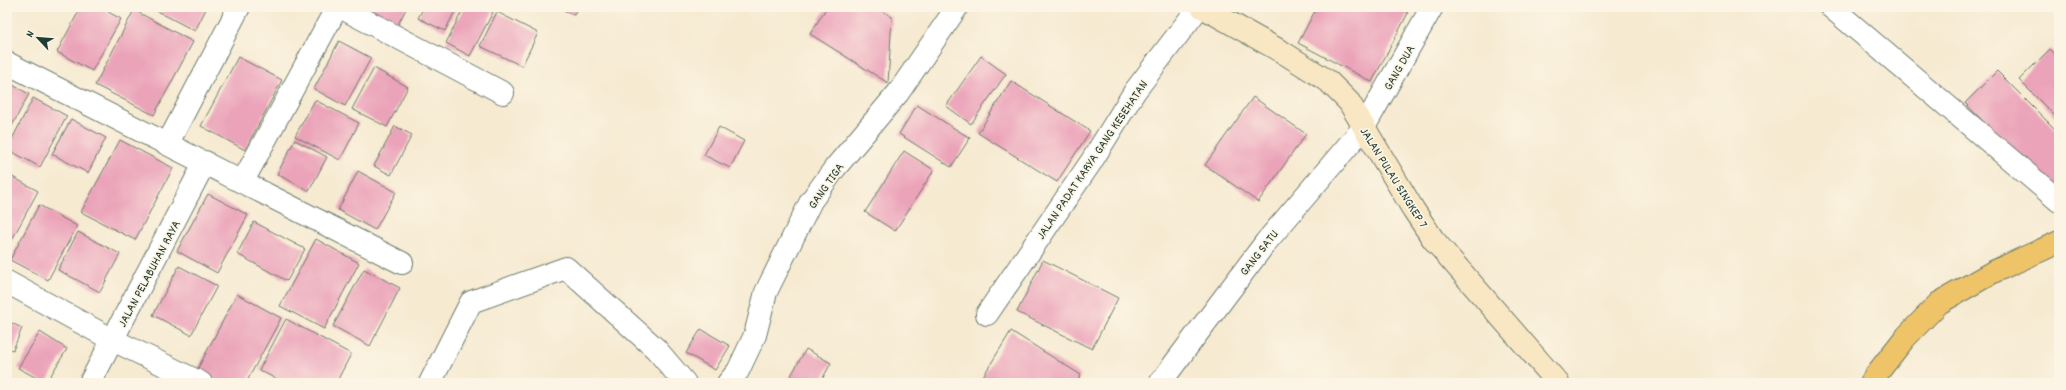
<svg xmlns="http://www.w3.org/2000/svg" width="2066" height="390" font-family="Dekko,sans-serif">
<style>
.building{fill:#eba3b9}
.lines{fill:none;stroke-linecap:round;stroke-linejoin:round}
.street-casing{stroke:#6a7a6b;stroke-width:24}
.secondary-casing{stroke:#6a7a6b;stroke-width:24}
.primary-casing{stroke:#6a7a6b;stroke-width:24}
.street{stroke:#fff;stroke-width:22}
.secondary{stroke:#f9e7c3;stroke-width:22}
.primary{stroke:#efc469;stroke-width:22}
.labels{text-anchor:middle;stroke-width:3.5;stroke-linejoin:round;paint-order:stroke}
.street-label{font-size:13px;fill:#1f3d34;stroke:#fcf5e5}
</style>
<rect width="100%" height="100%" fill="#fcf5e5"/>
<filter id="ink" filterUnits="userSpaceOnUse"><feTurbulence type="fractalNoise" baseFrequency=".025" numOctaves="2"/><feDisplacementMap in="SourceGraphic" scale="8" xChannelSelector="R" yChannelSelector="G"/><feConvolveMatrix kernelMatrix="1 2 1 2 8 2 1 2 1" color-interpolation-filters="sRGB"/></filter>
<filter id="wash" filterUnits="userSpaceOnUse"><feTurbulence type="fractalNoise" baseFrequency=".012" numOctaves="4" result="noise"/><feDisplacementMap in="SourceGraphic" scale="16" xChannelSelector="R" yChannelSelector="G"/><feGaussianBlur stdDeviation="0.9" result="paint"/><feColorMatrix in="noise" values="0 0 0 0 0 0 0 0 0 0 0 0 0 0 0 0 0 1.4 0 .05"/><feComposite in="paint" operator="in"/></filter>
<g filter="url(#wash)">
<rect width="100%" height="100%" fill="#f6ead1"/>
<g id="blocks">
<path class="building" d="M 81,7 L 99,7 L 121,19 L 92,71 L 57,52 Z
M 152,7 L 207,7 L 195,31 L 151,8 Z
M 356,7 L 407,7 L 396,28 Z
M 424,7 L 457,7 L 445,31 L 418,18 Z
M 464,7 L 483,7 L 493,12 L 470,56 L 446,43 Z
M 558,7 L 578,7 L 574,15 Z
M 827,7 L 876,7 L 892,17 L 888,83 L 810,34 Z
M 1317,7 L 1397,7 L 1408,13 L 1372,82 L 1298,43 Z
M 134,10 L 193,42 L 154,115 L 95,85 Z
M 497,12 L 538,33 L 522,66 L 480,46 Z
M 339,41 L 371,58 L 345,106 L 314,89 Z
M 2050,49 L 2059,58 L 2059,120 L 2019,80 Z
M 981,56 L 1006,74 L 971,124 L 946,106 Z
M 238,57 L 282,80 L 245,150 L 201,126 Z
M 374,68 L 408,87 L 387,127 L 352,109 Z
M 1997,71 L 2059,133 L 2059,199 L 1965,103 Z
M 1011,81 L 1090,131 L 1057,182 L 978,133 Z
M 7,82 L 29,94 L 7,135 Z
M 1253,97 L 1306,134 L 1258,202 L 1205,165 Z
M 33,98 L 67,116 L 40,167 L 7,149 Z
M 315,100 L 359,123 L 340,160 L 295,136 Z
M 917,105 L 970,138 L 951,167 L 899,134 Z
M 71,119 L 106,138 L 88,173 L 52,154 Z
M 395,126 L 412,135 L 391,175 L 374,166 Z
M 719,127 L 744,141 L 730,168 L 704,155 Z
M 120,140 L 173,168 L 135,240 L 81,212 Z
M 295,140 L 327,157 L 309,191 L 277,174 Z
M 904,151 L 934,170 L 895,231 L 865,212 Z
M 358,171 L 396,192 L 375,230 L 338,210 Z
M 7,174 L 38,191 L 7,249 Z
M 208,194 L 248,215 L 217,273 L 177,251 Z
M 39,205 L 77,226 L 48,280 L 10,260 Z
M 254,222 L 305,249 L 287,281 L 237,254 Z
M 78,232 L 120,254 L 100,292 L 58,270 Z
M 316,239 L 359,263 L 324,329 L 280,306 Z
M 1043,260 L 1118,298 L 1092,349 L 1017,312 Z
M 179,266 L 217,286 L 191,335 L 153,315 Z
M 364,269 L 400,288 L 370,346 L 333,326 Z
M 237,294 L 281,318 L 246,383 L 216,383 L 196,372 Z
M 286,319 L 351,354 L 336,383 L 284,383 L 259,370 Z
M 7,321 L 22,328 L 13,350 L 7,348 Z
M 701,329 L 730,346 L 715,370 L 686,353 Z
M 1011,331 L 1081,375 L 1076,383 L 979,383 Z
M 40,332 L 67,349 L 46,383 L 18,368 Z
M 806,349 L 831,363 L 820,383 L 797,383 L 789,379 Z"/>
</g>
</g>
<g filter="url(#ink)">
<use href="#blocks" fill-opacity="0" stroke="#6a7a6b" stroke-width="1"/>
<g class="lines">
<defs>
<path id="street" d="M 340,7 L 503,93
M 1831,7 L 2059,201
M 7,63 L 402,263
M 168,143 L 239,7
M 243,181 L 337,7
M 7,282 L 113,340 L 201,383
M 987,314 L 1091,162 L 1135,91 L 1199,7
M 90,383 L 205,162
M 430,383 L 471,302 L 566,268 L 656,349 L 685,383
M 728,383 L 738,371 L 755,335 L 766,292 L 811,201 L 835,168 L 898,93 L 957,7
M 1160,383 L 1266,242 L 1364,127 L 1432,7"/>
<path id="secondary" d="M 1202,7 L 1284,53 L 1328,81 L 1349,102 L 1413,209 L 1433,239 L 1558,383"/>
<path id="primary" d="M 1871,383 L 1875,376 L 1904,339 L 1939,303 L 1993,272 L 2059,242"/>
</defs>
<use href="#street" class="street-casing"/>
<use href="#secondary" class="secondary-casing"/>
<use href="#primary" class="primary-casing"/>
<use href="#street" class="street"/>
<use href="#secondary" class="secondary"/>
<use href="#primary" class="primary"/>
</g>
</g>
<g class="labels">
<g class="street-label">
<text transform="translate(1398 67) rotate(-60)" y="5">GANG DUA</text>
<text transform="translate(1091 159) rotate(-56)" y="5">JALAN PADAT KARYA GANG KESEHATAN</text>
<text transform="translate(1395 177) rotate(58)" y="5">JALAN PULAU SINGKEP 7</text>
<text transform="translate(825 185) rotate(-55)" y="5">GANG TIGA</text>
<text transform="translate(1258 252) rotate(-52)" y="5">GANG SATU</text>
<text transform="translate(148 273) rotate(-62)" y="5">JALAN PELABUHAN RAYA</text>
</g>
</g>
<rect width="2066" height="390" fill="none" stroke="#fcf5e5" stroke-width="24"/>
<g transform="translate(38 38) rotate(296)" stroke="#fcf5e5" stroke-width="3" paint-order="stroke">
<path d="M0-3L7 15L0 10L-7 15Z" fill="#1f3d34"/>
<text y="-6" font-size="11" font-weight="bold" text-anchor="middle" fill="#1f3d34">N</text>
</g>
</svg>
